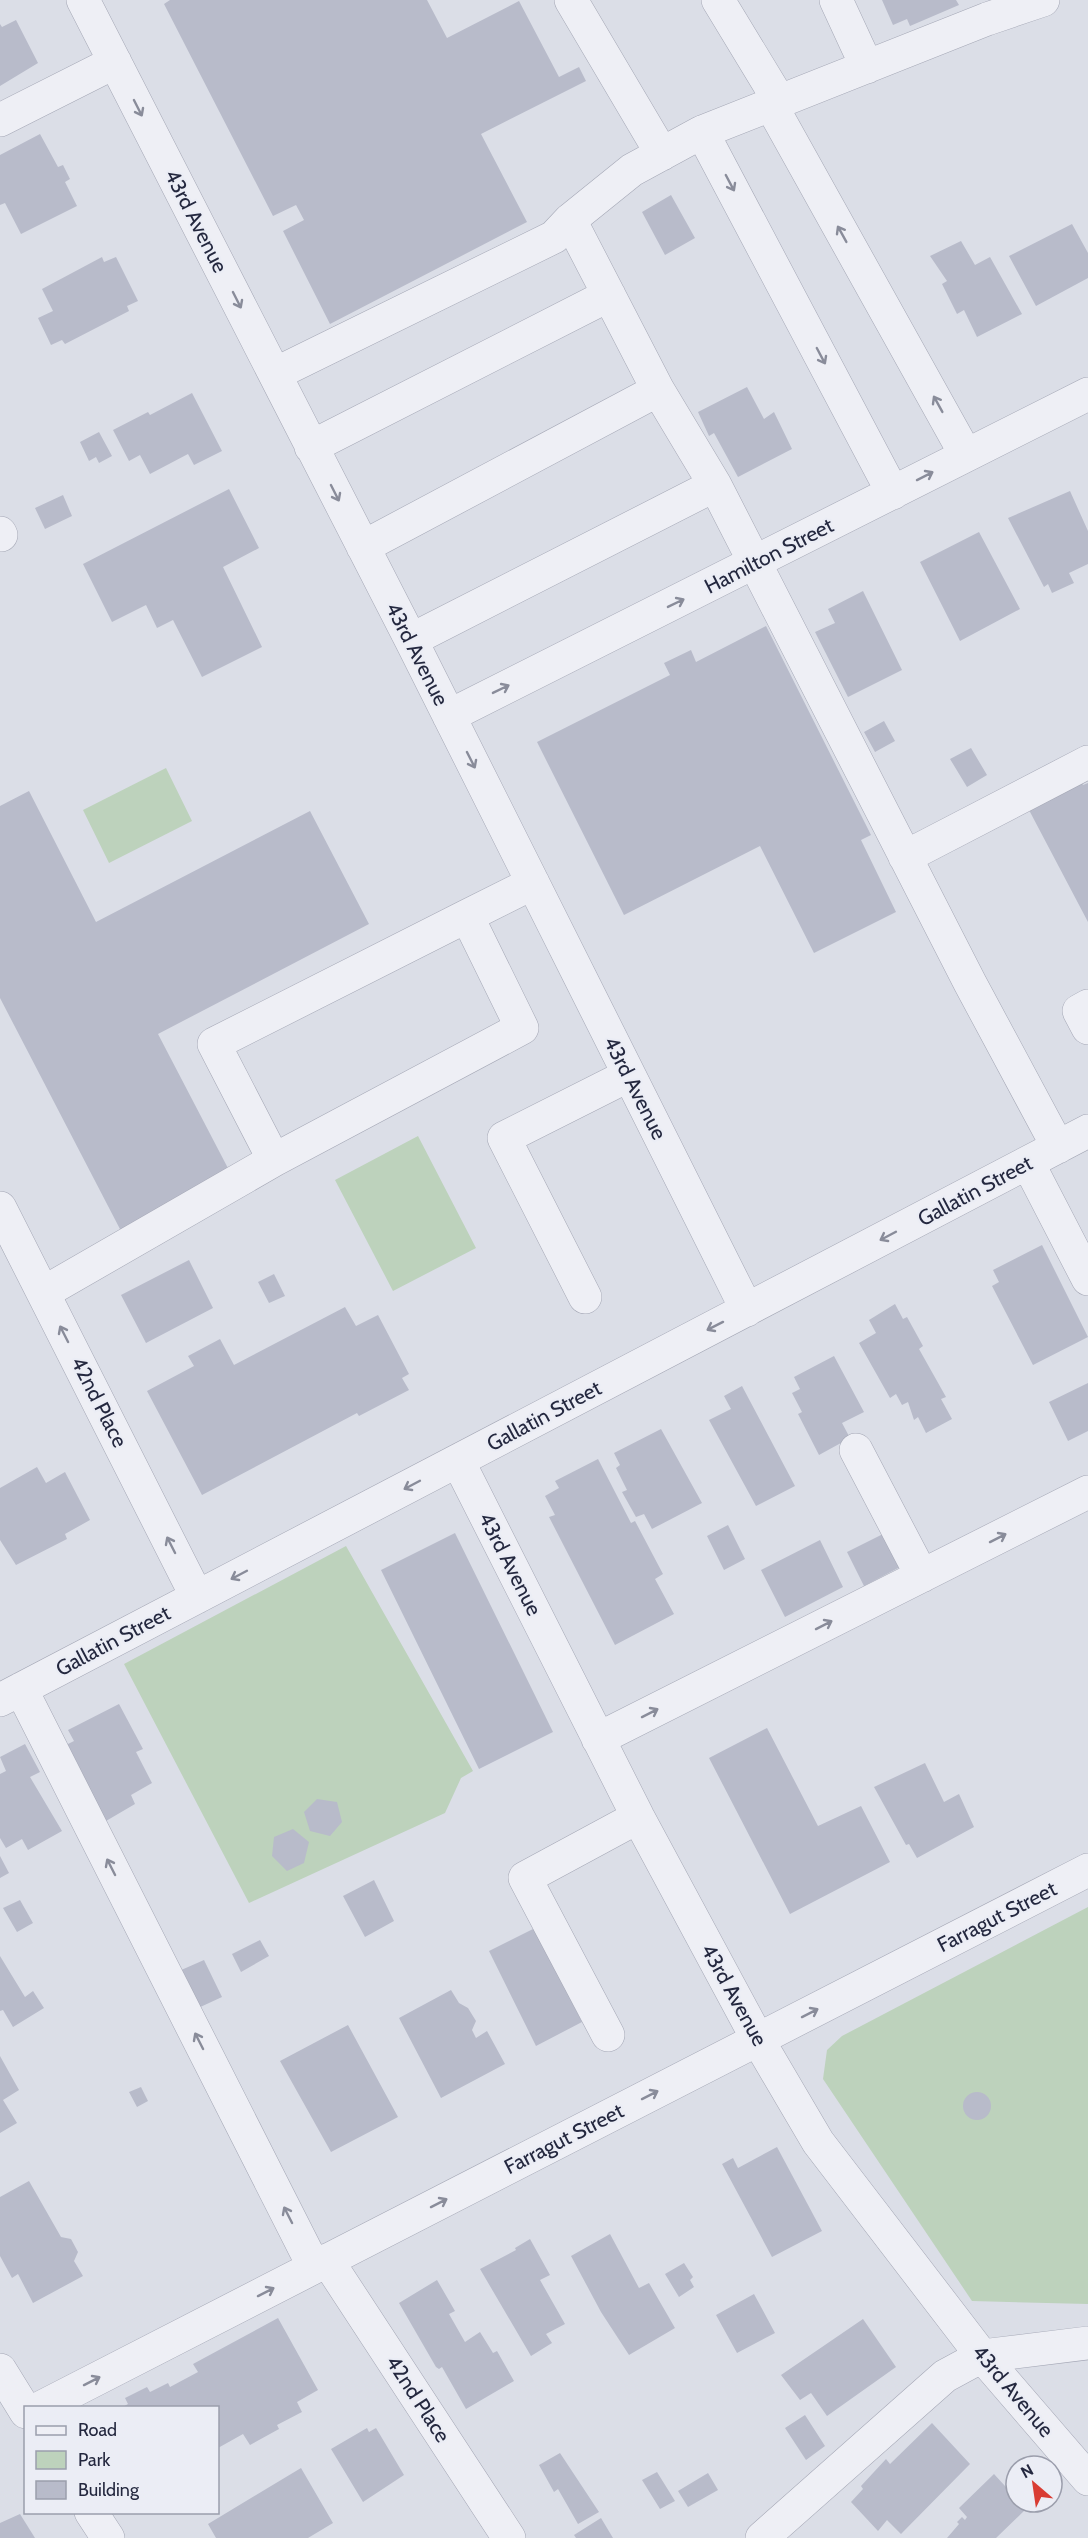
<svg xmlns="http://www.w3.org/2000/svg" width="1088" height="2538" font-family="Cabin,sans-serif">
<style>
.green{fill:#bdd2bc}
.building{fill:#b8bbca}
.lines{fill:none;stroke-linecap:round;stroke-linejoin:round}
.minor-casing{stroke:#a4a7b5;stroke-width:34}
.minor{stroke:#eeeff5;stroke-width:33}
.oneway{stroke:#898c9a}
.labels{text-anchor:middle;stroke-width:4.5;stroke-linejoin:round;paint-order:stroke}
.street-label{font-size:21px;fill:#24283f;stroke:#ebedf5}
</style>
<rect width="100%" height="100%" fill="#dbdee7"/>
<path class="green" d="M 166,768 L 192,821 L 109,863 L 83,810 Z
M 418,1136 L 476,1248 L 393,1291 L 335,1180 Z
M 346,1546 L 473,1771 L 461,1778 L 445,1813 L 249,1903 L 124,1664 Z
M 1088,1907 L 1088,2304 L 972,2301 L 823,2079 L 827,2050 L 842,2036 Z"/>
<path class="building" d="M 170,0 L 427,0 L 447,38 L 519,1 L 559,77 L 579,67 L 586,81 L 481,134 L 527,222 L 330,324 L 283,231 L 304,220 L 296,205 L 273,216 L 164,4 Z
M 882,0 L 956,0 L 959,5 L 910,26 L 907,19 L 893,25 Z
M 16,20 L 38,63 L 0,86 L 0,24 L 2,27 Z
M 40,134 L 58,167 L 63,165 L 70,179 L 65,182 L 77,206 L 21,234 L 5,203 L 0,205 L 0,155 Z
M 671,195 L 695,238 L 665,255 L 642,212 Z
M 1072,224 L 1088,253 L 1088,278 L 1036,306 L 1009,256 Z
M 961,241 L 975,265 L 990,257 L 1022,314 L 977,337 L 964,310 L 957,314 L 942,284 L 947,281 L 930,256 Z
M 102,257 L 104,262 L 116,257 L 138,301 L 127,306 L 129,311 L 65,344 L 62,340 L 51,345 L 38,318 L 53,311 L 42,289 Z
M 747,387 L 764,419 L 774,412 L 792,449 L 738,477 L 714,433 L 709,436 L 698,412 Z
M 192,393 L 222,451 L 194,465 L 188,454 L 150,474 L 140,455 L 129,461 L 113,430 L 148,412 L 150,415 Z
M 99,432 L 112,456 L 99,463 L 96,457 L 89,461 L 80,442 Z
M 229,489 L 259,548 L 223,567 L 262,647 L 202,677 L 173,620 L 157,628 L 146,605 L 112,622 L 83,564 Z
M 1070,491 L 1088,531 L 1088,564 L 1069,573 L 1074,583 L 1052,593 L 1048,584 L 1044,587 L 1008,518 Z
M 63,495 L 72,516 L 45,529 L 35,508 Z
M 979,532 L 1020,609 L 960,641 L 920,562 Z
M 863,591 L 902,670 L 848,697 L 815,632 L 835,623 L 828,609 Z
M 766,626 L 871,835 L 861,840 L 896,912 L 814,953 L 760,846 L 624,915 L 537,742 L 670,675 L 664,663 L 691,650 L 696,662 Z
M 884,721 L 895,741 L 875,752 L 864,732 Z
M 971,748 L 987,775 L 967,787 L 950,759 Z
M 1082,783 L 1083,785 L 1088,783 L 1088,922 L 1029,810 Z
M 29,791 L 96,922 L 310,811 L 369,924 L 158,1034 L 231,1174 L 121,1231 L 0,998 L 0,806 Z
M 1042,1245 L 1088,1337 L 1033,1365 L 992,1286 L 999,1282 L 993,1270 Z
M 189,1260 L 213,1308 L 146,1343 L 121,1295 Z
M 274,1274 L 285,1296 L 269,1303 L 258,1282 Z
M 895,1304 L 903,1319 L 907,1317 L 923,1346 L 919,1349 L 946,1397 L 941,1399 L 952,1419 L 926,1433 L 918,1417 L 914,1420 L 908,1402 L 902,1405 L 896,1394 L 890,1398 L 859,1343 L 876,1333 L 869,1320 Z
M 345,1307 L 356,1326 L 378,1315 L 409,1374 L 402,1378 L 409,1390 L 359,1416 L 357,1413 L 202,1495 L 147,1391 L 194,1366 L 188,1356 L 220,1339 L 234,1365 Z
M 834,1356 L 864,1412 L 842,1423 L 850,1438 L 819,1455 L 798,1414 L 802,1412 L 792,1393 L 800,1389 L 794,1377 Z
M 1088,1383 L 1088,1431 L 1068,1441 L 1049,1402 Z
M 742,1386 L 795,1486 L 756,1506 L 709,1420 L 731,1409 L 724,1396 Z
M 661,1429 L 702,1503 L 652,1529 L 644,1514 L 636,1517 L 622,1492 L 627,1490 L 616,1468 L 620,1465 L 614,1453 Z
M 598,1459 L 631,1523 L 635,1521 L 663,1574 L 655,1579 L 674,1614 L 615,1645 L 549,1517 L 555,1515 L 545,1496 L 559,1488 L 555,1481 Z
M 37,1467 L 46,1483 L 65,1472 L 90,1520 L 65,1534 L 67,1539 L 16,1565 L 0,1540 L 0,1488 Z
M 728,1525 L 745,1559 L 724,1570 L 707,1536 Z
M 455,1533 L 553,1732 L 479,1769 L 381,1570 Z
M 883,1534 L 900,1567 L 864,1586 L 847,1552 Z
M 820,1540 L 843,1587 L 785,1617 L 761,1570 Z
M 119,1704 L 143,1749 L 136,1752 L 152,1783 L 131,1795 L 135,1804 L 106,1821 L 66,1745 L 74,1741 L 68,1730 Z
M 767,1728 L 818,1826 L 861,1806 L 890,1862 L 790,1914 L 709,1758 Z
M 25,1744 L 40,1772 L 30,1777 L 62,1831 L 28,1850 L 22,1839 L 6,1848 L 0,1838 L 0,1774 L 6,1771 L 0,1757 Z
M 925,1763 L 944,1802 L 959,1794 L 974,1827 L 917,1858 L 909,1844 L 906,1845 L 874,1787 Z
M 317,1799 L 337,1802 L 342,1822 L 330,1836 L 310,1831 L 304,1812 Z
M 293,1829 L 309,1842 L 304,1863 L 287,1871 L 272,1856 L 274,1837 Z
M 0,1856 L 9,1873 L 0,1878 Z
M 374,1880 L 394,1921 L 365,1937 L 343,1896 Z
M 20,1900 L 33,1923 L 17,1932 L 3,1908 Z
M 535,1928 L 582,2022 L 536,2046 L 489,1951 Z
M 260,1940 L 269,1956 L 241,1972 L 232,1954 Z
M 0,1956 L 25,1997 L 33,1991 L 44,2008 L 13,2027 L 3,2010 L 0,2011 Z
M 204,1960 L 222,1997 L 196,2009 L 179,1971 Z
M 451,1990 L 459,2003 L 468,2008 L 476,2021 L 472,2030 L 476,2038 L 487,2031 L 505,2064 L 441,2098 L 399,2018 Z
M 348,2025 L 398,2117 L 331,2152 L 280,2061 Z
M 0,2056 L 19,2090 L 3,2100 L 17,2123 L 0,2133 Z
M 141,2087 L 148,2101 L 137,2107 L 129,2092 Z
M963 2106a14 14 0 1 1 28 0a14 14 0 1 1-28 0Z
M 777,2147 L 822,2231 L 772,2257 L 722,2164 L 733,2158 L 738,2168 Z
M 29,2181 L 61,2237 L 71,2239 L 78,2252 L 74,2261 L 83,2276 L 33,2303 L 18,2274 L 12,2278 L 0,2256 L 0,2197 Z
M 610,2234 L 639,2288 L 649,2283 L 675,2328 L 629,2355 L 601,2312 L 571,2256 Z
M 530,2239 L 550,2275 L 540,2280 L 565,2324 L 546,2334 L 552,2343 L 531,2356 L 480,2269 L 516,2250 L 515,2248 Z
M 684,2263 L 693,2277 L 690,2280 L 694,2287 L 679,2297 L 665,2274 Z
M 437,2280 L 455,2311 L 449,2314 L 465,2342 L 480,2332 L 493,2353 L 497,2351 L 514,2381 L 466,2409 L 442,2367 L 439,2369 L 436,2367 L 399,2303 Z
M 754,2294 L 775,2333 L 737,2353 L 716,2315 Z
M 278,2318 L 318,2390 L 297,2402 L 302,2412 L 277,2425 L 279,2429 L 250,2445 L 243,2434 L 218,2448 L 218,2408 L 121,2408 L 128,2404 L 125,2398 L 147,2387 L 150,2392 L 168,2383 L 170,2387 L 198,2372 L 193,2364 Z
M 863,2319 L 896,2367 L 827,2416 L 811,2393 L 800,2400 L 781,2375 Z
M 805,2415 L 825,2446 L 806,2460 L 785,2428 Z
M 932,2423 L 970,2464 L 901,2534 L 887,2520 L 878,2531 L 851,2502 L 863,2489 L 861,2486 L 886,2459 L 890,2464 Z
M 367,2428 L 369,2432 L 376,2428 L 404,2475 L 363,2502 L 331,2449 Z
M 560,2453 L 599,2512 L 578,2524 L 558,2489 L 554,2492 L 539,2465 Z
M 301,2468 L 333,2523 L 308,2538 L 216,2538 L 208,2524 Z
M 657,2472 L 675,2501 L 660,2509 L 642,2480 Z
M 708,2473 L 718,2490 L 688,2507 L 678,2491 Z
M 994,2474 L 1016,2498 L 1016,2502 L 1020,2502 L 1026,2509 L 996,2538 L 947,2538 L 959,2524 L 957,2522 L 962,2517 L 965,2520 L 967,2517 L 959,2508 Z
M 20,2514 L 35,2538 L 0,2538 L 0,2523 Z
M 601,2518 L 613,2538 L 576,2538 L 574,2535 Z"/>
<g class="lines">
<defs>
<path id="minor" d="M 83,0 L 411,640 L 747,1310
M 571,0 L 662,154
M 718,0 L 780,102
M 836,0 L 867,67
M 771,105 L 966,455
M 0,120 L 115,62
M 702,132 L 893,493
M 570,220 L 658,390 L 715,485 L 970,983 L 1058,1147
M 275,374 L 554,237 L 570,220 L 632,170 L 702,132 L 987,19 L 1043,0
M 311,447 L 609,295
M 0,533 L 1,535
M 363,547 L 658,390
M 411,640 L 715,485
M 449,716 L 1088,394
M 905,857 L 1088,762
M 467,916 L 522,1028 L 274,1160 L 214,1044 L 467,916 L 533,883
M 1088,1006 L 1079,1011 L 1088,1028
M 1028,1163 L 1088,1279
M 0,1208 L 197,1597
M 43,1293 L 274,1160
M 585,1297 L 504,1138 L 629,1075
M 856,1450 L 922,1576
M 458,1461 L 638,1817 L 758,2040 L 818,2142 L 982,2356 L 1088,2479
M 21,1689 L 314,2267
M 0,1700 L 1088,1131
M 598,1739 L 1088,1492
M 608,2035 L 525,1878 L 638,1817
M 327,2260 L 509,2538
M 0,2370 L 26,2412
M 40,2408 L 1088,1870
M 91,2512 L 108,2538
M 762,2538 L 945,2376 L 982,2356 L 1088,2343"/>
</defs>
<use href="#minor" class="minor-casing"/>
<use href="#minor" class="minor"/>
</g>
<defs><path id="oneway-shaft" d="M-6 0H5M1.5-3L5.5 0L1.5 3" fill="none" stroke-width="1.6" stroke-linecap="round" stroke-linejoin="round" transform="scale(1.5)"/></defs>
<g class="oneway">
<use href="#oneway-shaft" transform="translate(138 108) rotate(63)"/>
<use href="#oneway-shaft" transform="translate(730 183) rotate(62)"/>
<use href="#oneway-shaft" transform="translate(842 234) rotate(-119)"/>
<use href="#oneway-shaft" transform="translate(237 300) rotate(63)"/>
<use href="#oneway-shaft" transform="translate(821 356) rotate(62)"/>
<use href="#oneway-shaft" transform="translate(938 404) rotate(-119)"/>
<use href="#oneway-shaft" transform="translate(925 476) rotate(-27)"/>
<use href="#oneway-shaft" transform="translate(335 493) rotate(63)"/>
<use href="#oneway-shaft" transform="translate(676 603) rotate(-26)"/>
<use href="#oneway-shaft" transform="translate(501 689) rotate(-26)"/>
<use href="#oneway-shaft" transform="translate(471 760) rotate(63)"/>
<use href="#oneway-shaft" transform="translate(888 1236) rotate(152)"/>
<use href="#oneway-shaft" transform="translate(715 1326) rotate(153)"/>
<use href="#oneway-shaft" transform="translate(64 1334) rotate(-117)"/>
<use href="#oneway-shaft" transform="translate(412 1485) rotate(152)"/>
<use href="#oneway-shaft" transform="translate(998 1538) rotate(-27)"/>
<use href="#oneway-shaft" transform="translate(171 1545) rotate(-117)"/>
<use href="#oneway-shaft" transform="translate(239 1575) rotate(152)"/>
<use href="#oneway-shaft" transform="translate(824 1625) rotate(-27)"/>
<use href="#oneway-shaft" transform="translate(650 1713) rotate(-27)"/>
<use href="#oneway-shaft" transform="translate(111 1867) rotate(-117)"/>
<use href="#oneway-shaft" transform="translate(810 2013) rotate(-27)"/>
<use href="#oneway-shaft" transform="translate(199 2041) rotate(-117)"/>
<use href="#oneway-shaft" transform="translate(650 2095) rotate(-27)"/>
<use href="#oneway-shaft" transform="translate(439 2203) rotate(-27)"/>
<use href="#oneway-shaft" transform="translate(288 2215) rotate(-117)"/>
<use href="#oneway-shaft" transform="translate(266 2292) rotate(-27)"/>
<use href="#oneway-shaft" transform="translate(92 2381) rotate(-27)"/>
</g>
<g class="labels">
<g class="street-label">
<text transform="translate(196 221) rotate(63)" y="7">43rd Avenue</text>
<text transform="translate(769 556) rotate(-27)" y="7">Hamilton Street</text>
<text transform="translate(417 654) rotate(63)" y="7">43rd Avenue</text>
<text transform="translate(635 1088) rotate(63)" y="7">43rd Avenue</text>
<text transform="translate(975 1191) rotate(-28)" y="7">Gallatin Street</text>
<text transform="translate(99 1402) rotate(63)" y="7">42nd Place</text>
<text transform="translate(544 1416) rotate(-28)" y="7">Gallatin Street</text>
<text transform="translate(510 1564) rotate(63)" y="7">43rd Avenue</text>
<text transform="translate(113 1641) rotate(-28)" y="7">Gallatin Street</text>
<text transform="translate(997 1917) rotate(-27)" y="7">Farragut Street</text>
<text transform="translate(734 1995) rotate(61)" y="7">43rd Avenue</text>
<text transform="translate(564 2139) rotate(-27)" y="7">Farragut Street</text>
<text transform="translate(1013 2391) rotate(50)" y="7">43rd Avenue</text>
<text transform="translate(418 2399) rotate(57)" y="7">42nd Place</text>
</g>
</g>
<rect x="24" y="2406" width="195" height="108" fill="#ebedf5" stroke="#9b9eac" stroke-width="1.5"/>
<rect x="36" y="2426" width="30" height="9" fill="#eeeff5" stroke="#9b9eac" stroke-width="1.5"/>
<text x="78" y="2436" font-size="18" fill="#24283f">Road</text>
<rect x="36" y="2451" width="30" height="18" fill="#bdd2bc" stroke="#9b9eac" stroke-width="1.5"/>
<text x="78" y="2466" font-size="18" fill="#24283f">Park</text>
<rect x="36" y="2481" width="30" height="18" fill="#b8bbca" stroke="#9b9eac" stroke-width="1.5"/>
<text x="78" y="2496" font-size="18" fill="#24283f">Building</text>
<g transform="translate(1034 2484) rotate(331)"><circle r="28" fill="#ebedf5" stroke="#9b9eac" stroke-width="1.5"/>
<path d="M0-4.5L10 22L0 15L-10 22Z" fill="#d93c33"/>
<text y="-9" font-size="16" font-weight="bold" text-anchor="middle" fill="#24283f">N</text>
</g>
</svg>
